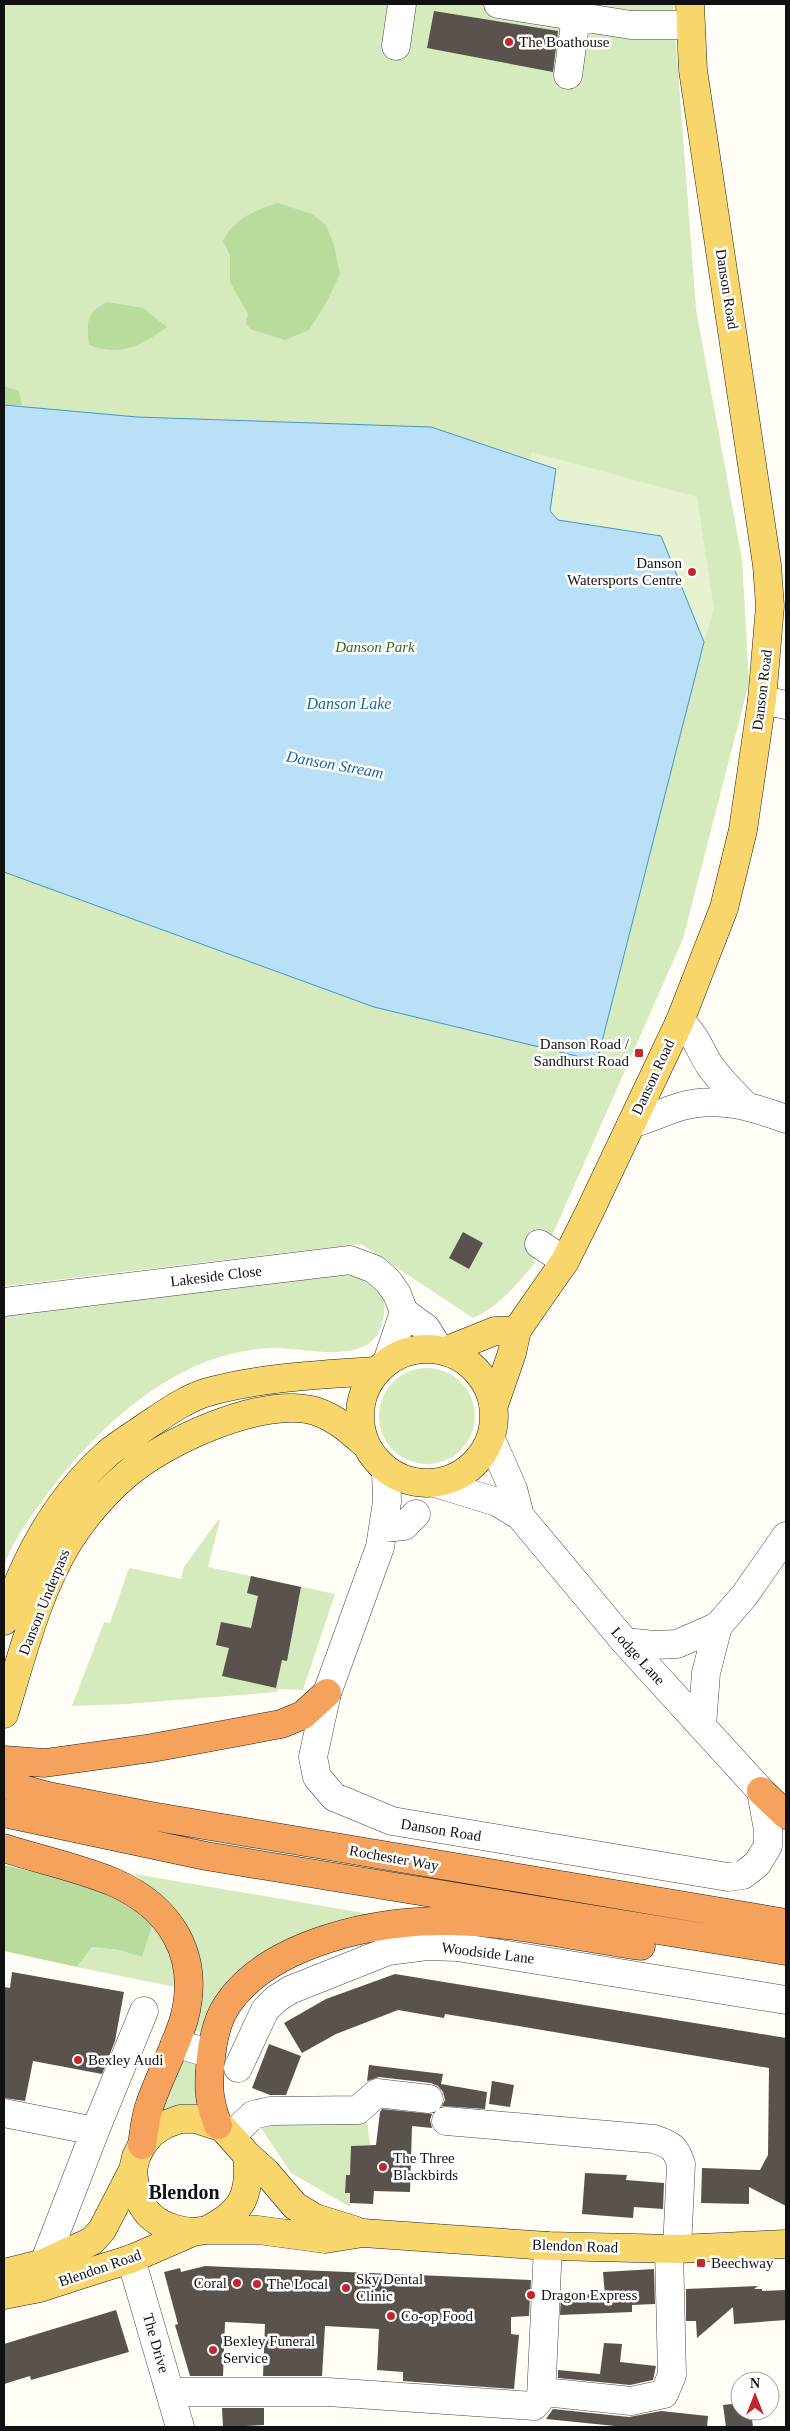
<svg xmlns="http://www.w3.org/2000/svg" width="790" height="2431" font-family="'Times New Roman',serif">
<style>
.green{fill:#d5ebbd}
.forest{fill:#b9dc9c}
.pitch{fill:#e6f2cf}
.water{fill:#b9e0f7;stroke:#3f96cf}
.building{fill:#5a524d}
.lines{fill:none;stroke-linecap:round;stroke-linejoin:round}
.minor-casing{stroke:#444;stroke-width:29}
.major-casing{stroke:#222;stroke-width:29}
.highway-casing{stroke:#222;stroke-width:29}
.minor{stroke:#fff;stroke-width:28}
.major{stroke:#f9d66b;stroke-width:28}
.highway{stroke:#f5a25d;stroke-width:28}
.poi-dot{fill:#c4262e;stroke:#fff;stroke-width:2}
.labels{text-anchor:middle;stroke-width:5;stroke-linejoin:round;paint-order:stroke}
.poi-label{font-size:15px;fill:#111;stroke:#fff;text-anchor:start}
.street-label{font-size:15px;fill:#111;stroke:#fff}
.park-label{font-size:15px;font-style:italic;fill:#2f6b1f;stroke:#fff}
.water-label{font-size:16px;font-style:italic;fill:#1768a6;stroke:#fff}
.district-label{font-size:20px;font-weight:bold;fill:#111;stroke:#fff}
</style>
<rect width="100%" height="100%" fill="#fffdf5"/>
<path class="green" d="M 4,4 L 673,4 L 696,309 L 742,559 L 749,683 L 683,939 L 552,1236 L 532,1250 L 535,1263 C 516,1285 500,1306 473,1318 L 361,1244 L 4,1286 Z
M 344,1269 C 353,1274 365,1278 374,1284 C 391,1296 385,1330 371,1342 C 348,1361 299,1347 271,1348 C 176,1352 98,1426 45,1497 C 29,1518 13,1541 4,1565 L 4,1315 Z
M379 1416a48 48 0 1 1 96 0a48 48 0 1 1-96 0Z
M 218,1520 L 220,1520 L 208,1567 L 335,1594 L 303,1690 L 278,1689 L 277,1692 L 127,1704 L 72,1706 L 104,1622 L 110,1623 L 129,1568 L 181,1579 L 184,1567 Z
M 134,1874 L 364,1913 L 366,1917 L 342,1922 L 202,2033 L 193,2029 C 195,2012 199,1994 200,1976 C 203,1930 167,1900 134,1874 Z
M 155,1918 L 176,1969 L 175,1987 L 77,1967 L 92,1947 L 119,1950 L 142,1957 Z
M 183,2058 L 197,2063 L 198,2109 L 159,2117 Z
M 286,2120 L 367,2122 L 370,2145 L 351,2146 L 351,2155 L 355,2156 L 354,2175 L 346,2175 L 345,2192 L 350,2193 L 350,2207 L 291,2173 L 261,2128 Z"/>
<path class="forest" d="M 278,203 L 312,214 L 326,225 L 334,245 L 340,274 L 325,305 L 309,330 L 285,340 L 250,329 L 246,323 L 248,314 L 230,282 L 230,255 L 223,241 C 233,219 255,210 278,203 Z
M 107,302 L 143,308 L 167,327 C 141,346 121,357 89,345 C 87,323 85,313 107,302 Z
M 4,386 L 19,391 L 22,405 L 4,405 Z
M 4,1865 L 87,1884 L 155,1918 L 142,1957 L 119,1950 L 92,1947 L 77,1967 L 4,1951 Z"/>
<path class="pitch" d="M 532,452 L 697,497 L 714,609 L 704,642 L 661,536 L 558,520 L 550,511 L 556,469 L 530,460 Z"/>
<path class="water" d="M 4,405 L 137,417 L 431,427 L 556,469 L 550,511 L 558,520 L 661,536 L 704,642 L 597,1061 L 374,1007 L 4,872 Z"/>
<path class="building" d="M 434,11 L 558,31 L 553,72 L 427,48 Z
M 463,1232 L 483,1243 L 469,1269 L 449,1258 Z
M 251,1576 L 301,1587 L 287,1661 L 282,1660 L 276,1688 L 222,1676 L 229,1648 L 216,1645 L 221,1622 L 251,1628 L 258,1596 L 247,1593 Z
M 12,1972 L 124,1992 L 115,2041 L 102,2074 L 33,2061 L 25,2101 L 4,2098 L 4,1987 L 10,1988 Z
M 395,1974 L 786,2038 L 786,2206 L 749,2187 L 749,2204 L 701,2203 L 702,2168 L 760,2170 L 768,2155 L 769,2068 L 476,2019 L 445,2014 L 444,2018 L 398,2010 L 336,2034 L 302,2053 L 284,2023 L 326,1999 Z
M 269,2044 L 301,2056 L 286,2095 L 270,2095 L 252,2088 Z
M 369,2065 L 443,2074 L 441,2084 L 487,2092 L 485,2109 L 442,2106 L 445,2100 L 443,2092 L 438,2086 L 431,2083 L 379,2077 L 367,2081 Z
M 492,2081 L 514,2085 L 510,2107 L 489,2104 Z
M 382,2109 L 432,2114 L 430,2120 L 432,2128 L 412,2126 L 410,2192 L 374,2191 L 373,2204 L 350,2203 L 350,2193 L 345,2193 L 346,2175 L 350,2175 L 351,2146 L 376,2145 L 380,2112 Z
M 585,2173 L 627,2175 L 626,2180 L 664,2183 L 663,2209 L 634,2207 L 633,2218 L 582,2214 Z
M 205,2266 L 531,2280 L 529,2316 L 511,2317 L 511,2334 L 519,2335 L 514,2389 L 403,2381 L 403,2372 L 377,2370 L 379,2329 L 325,2326 L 322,2376 L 263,2376 L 265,2324 L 225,2322 L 223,2376 L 190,2376 L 175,2325 L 178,2324 L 164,2272 L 180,2268 L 181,2272 Z
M 654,2269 L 655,2304 L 632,2305 L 632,2312 L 560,2315 L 561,2294 L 605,2295 L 603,2272 Z
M 758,2286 L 754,2289 L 762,2289 L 762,2291 L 786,2290 L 786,2320 L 734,2324 L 733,2307 L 697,2338 L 696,2321 L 686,2321 L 686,2289 Z
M 116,2310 L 129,2352 L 31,2380 L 30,2376 L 4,2384 L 4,2344 Z
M 604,2343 L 622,2344 L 620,2362 L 656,2366 L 653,2380 L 630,2385 L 558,2378 L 558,2370 L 600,2374 Z
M 740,2403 L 740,2411 L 751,2411 L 753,2427 L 726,2427 L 723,2405 Z
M 222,2408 L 264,2408 L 264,2425 L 223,2427 Z
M 553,2409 L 629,2417 L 661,2411 L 708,2416 L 707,2427 L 625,2427 L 546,2419 Z"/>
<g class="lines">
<defs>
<path id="minor" d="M 498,4 L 631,25 L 690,25
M 396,46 L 402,4
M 568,75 L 576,17
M 762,700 L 786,705
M 680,1021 C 698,1038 698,1047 710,1066 C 720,1080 732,1092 744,1104
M 631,1124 C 648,1119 663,1112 679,1107 C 717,1096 751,1106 786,1119
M 539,1244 L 565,1261
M 4,1302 L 350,1260 L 374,1269 L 388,1281 L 397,1294 L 404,1312 L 426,1328 L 439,1349
M 387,1362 L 404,1312
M 491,1439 L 513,1489 L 520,1516
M 386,1470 L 387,1502 L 380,1547 L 327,1693 L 313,1757 L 317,1777 L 334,1797 L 392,1821 L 728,1877 L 743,1875 L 757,1864 L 768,1846 L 768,1830 L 761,1791 L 625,1642 L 520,1516 L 497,1502 L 435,1483
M 384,1528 L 404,1526 L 416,1514
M 625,1642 L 654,1645 L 677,1644 L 718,1626 L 744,1596 L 786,1536
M 702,1726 L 706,1673 L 718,1626
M 175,2043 L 211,2054
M 238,2068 L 265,2010 L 276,1999 L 290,1990 L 388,1951 L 427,1946 L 457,1947 L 786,2000
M 4,2113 L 95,2131 L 44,2263
M 446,2121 L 654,2139 C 671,2145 675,2146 681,2164 L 677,2249
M 95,2131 L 144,2011
M 232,2135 L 253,2115 L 270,2111 L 358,2110 L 377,2093 L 429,2099
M 131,2259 L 180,2427
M 170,2392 L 328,2392 L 534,2406 L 541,2398 L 548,2246
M 554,2393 L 631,2401 L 664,2394 L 672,2375 L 669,2249"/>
<path id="major" d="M360 1416a67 67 0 1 1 134 0a67 67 0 1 1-134 0Z
M 445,1351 L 495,1331 L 517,1330
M 494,1405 L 512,1353 L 517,1330 L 565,1261 L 589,1213 L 680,1021 L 724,908 L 743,830 L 762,700 L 770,606 L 767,565 L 693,70 L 690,4
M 4,1621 C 25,1557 56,1499 108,1453 C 120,1443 135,1434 148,1425 C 166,1413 187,1398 208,1392 C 262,1377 320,1375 376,1371
M 4,1714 C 22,1656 37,1593 69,1541 C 85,1516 104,1494 126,1475 C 165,1441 263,1396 315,1411 C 336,1418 349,1430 365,1444
M 133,2170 C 136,2210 153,2228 193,2232
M 207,2230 C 243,2212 251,2195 247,2155
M 4,2273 L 44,2263 L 92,2241 L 102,2230 L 133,2170 L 136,2157 L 142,2145 L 152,2133 L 164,2125 L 180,2119 L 196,2119 L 223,2128 L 247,2155 L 266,2172 L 295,2206 L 315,2218 L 354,2230
M 4,2295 L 40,2288 L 83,2274 L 131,2259 L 193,2232 L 207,2230 L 258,2230 L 325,2239 L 363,2233 L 548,2246 L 677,2249 L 786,2244"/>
<path id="highway" d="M 4,1760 L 45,1763 L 152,1748 L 281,1724 L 303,1715 L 327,1693
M 4,1784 L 48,1796 L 151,1816 L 786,1923
M 761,1791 L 786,1815
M 4,1813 L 206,1856 L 786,1951
M 4,1848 C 38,1859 80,1868 113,1882 C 171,1907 201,1956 184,2019 C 175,2049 159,2077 149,2107 C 145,2119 144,2132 142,2145
M 218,2125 C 208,2099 208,2086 211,2058 C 213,2039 217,2020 227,2005 C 269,1942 380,1919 450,1921 C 513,1922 579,1937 641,1946"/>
</defs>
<use href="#minor" class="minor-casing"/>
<use href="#major" class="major-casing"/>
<use href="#highway" class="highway-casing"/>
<use href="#minor" class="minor"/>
<use href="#major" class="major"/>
<use href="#highway" class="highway"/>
</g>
<g class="poi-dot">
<circle cx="509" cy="42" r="5"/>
<circle cx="692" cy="572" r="5"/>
<rect x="634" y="1048" width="10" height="10" rx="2.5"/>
<circle cx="78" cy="2060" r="5"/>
<circle cx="383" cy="2167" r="5"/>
<rect x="696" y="2258" width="10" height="10" rx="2.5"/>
<circle cx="237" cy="2283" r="5"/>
<circle cx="257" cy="2284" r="5"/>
<circle cx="346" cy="2288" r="5"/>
<circle cx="531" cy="2295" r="5"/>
<circle cx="391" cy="2316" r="5"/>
<circle cx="213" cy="2350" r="5"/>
</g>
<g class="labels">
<g class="poi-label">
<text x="519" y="47">The Boathouse</text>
<text x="682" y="568" text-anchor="end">Danson<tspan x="682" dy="17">Watersports Centre</tspan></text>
<text x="629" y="1049" text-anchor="end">Danson Road /<tspan x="629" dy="17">Sandhurst Road</tspan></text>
<text x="88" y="2065">Bexley Audi</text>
<text x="393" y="2163">The Three<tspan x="393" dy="17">Blackbirds</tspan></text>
<text x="711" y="2268">Beechway</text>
<text x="356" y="2284">Sky Dental<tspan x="356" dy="17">Clinic</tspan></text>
<text x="227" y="2288" text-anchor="end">Coral</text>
<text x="267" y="2289">The Local</text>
<text x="541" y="2300">Dragon Express</text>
<text x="401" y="2321">Co-op Food</text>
<text x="223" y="2346">Bexley Funeral<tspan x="223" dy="17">Service</tspan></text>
</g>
<g class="street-label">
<text transform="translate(727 289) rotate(81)" y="5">Danson Road</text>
<text transform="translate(762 690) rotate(-83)" y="5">Danson Road</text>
<text transform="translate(653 1077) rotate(-65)" y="5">Danson Road</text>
<text transform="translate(216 1276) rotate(-7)" y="5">Lakeside Close</text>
<text transform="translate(44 1602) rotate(-68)" y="5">Danson Underpass</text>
<text transform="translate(638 1656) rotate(48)" y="5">Lodge Lane</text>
<text transform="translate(441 1830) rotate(9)" y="5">Danson Road</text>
<text transform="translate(394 1858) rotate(10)" y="5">Rochester Way</text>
<text transform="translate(488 1953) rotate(7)" y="5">Woodside Lane</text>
<text transform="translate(575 2246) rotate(2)" y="5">Blendon Road</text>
<text transform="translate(100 2268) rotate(-19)" y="5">Blendon Road</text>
<text transform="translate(156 2343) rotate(74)" y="5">The Drive</text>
</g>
<g class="park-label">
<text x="375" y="652">Danson Park</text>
</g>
<g class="water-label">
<text x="349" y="709">Danson Lake</text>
<text transform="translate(335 764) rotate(10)" y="6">Danson Stream</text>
</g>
<g class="district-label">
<text x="184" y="2199">Blendon</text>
</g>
</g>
<rect width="790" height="2431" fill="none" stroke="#111111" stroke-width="10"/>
<g transform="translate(755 2396)"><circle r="24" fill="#ffffff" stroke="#a0a0a0"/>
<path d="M0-4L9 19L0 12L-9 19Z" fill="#c4262e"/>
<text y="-8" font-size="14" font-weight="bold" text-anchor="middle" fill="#111111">N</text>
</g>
</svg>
